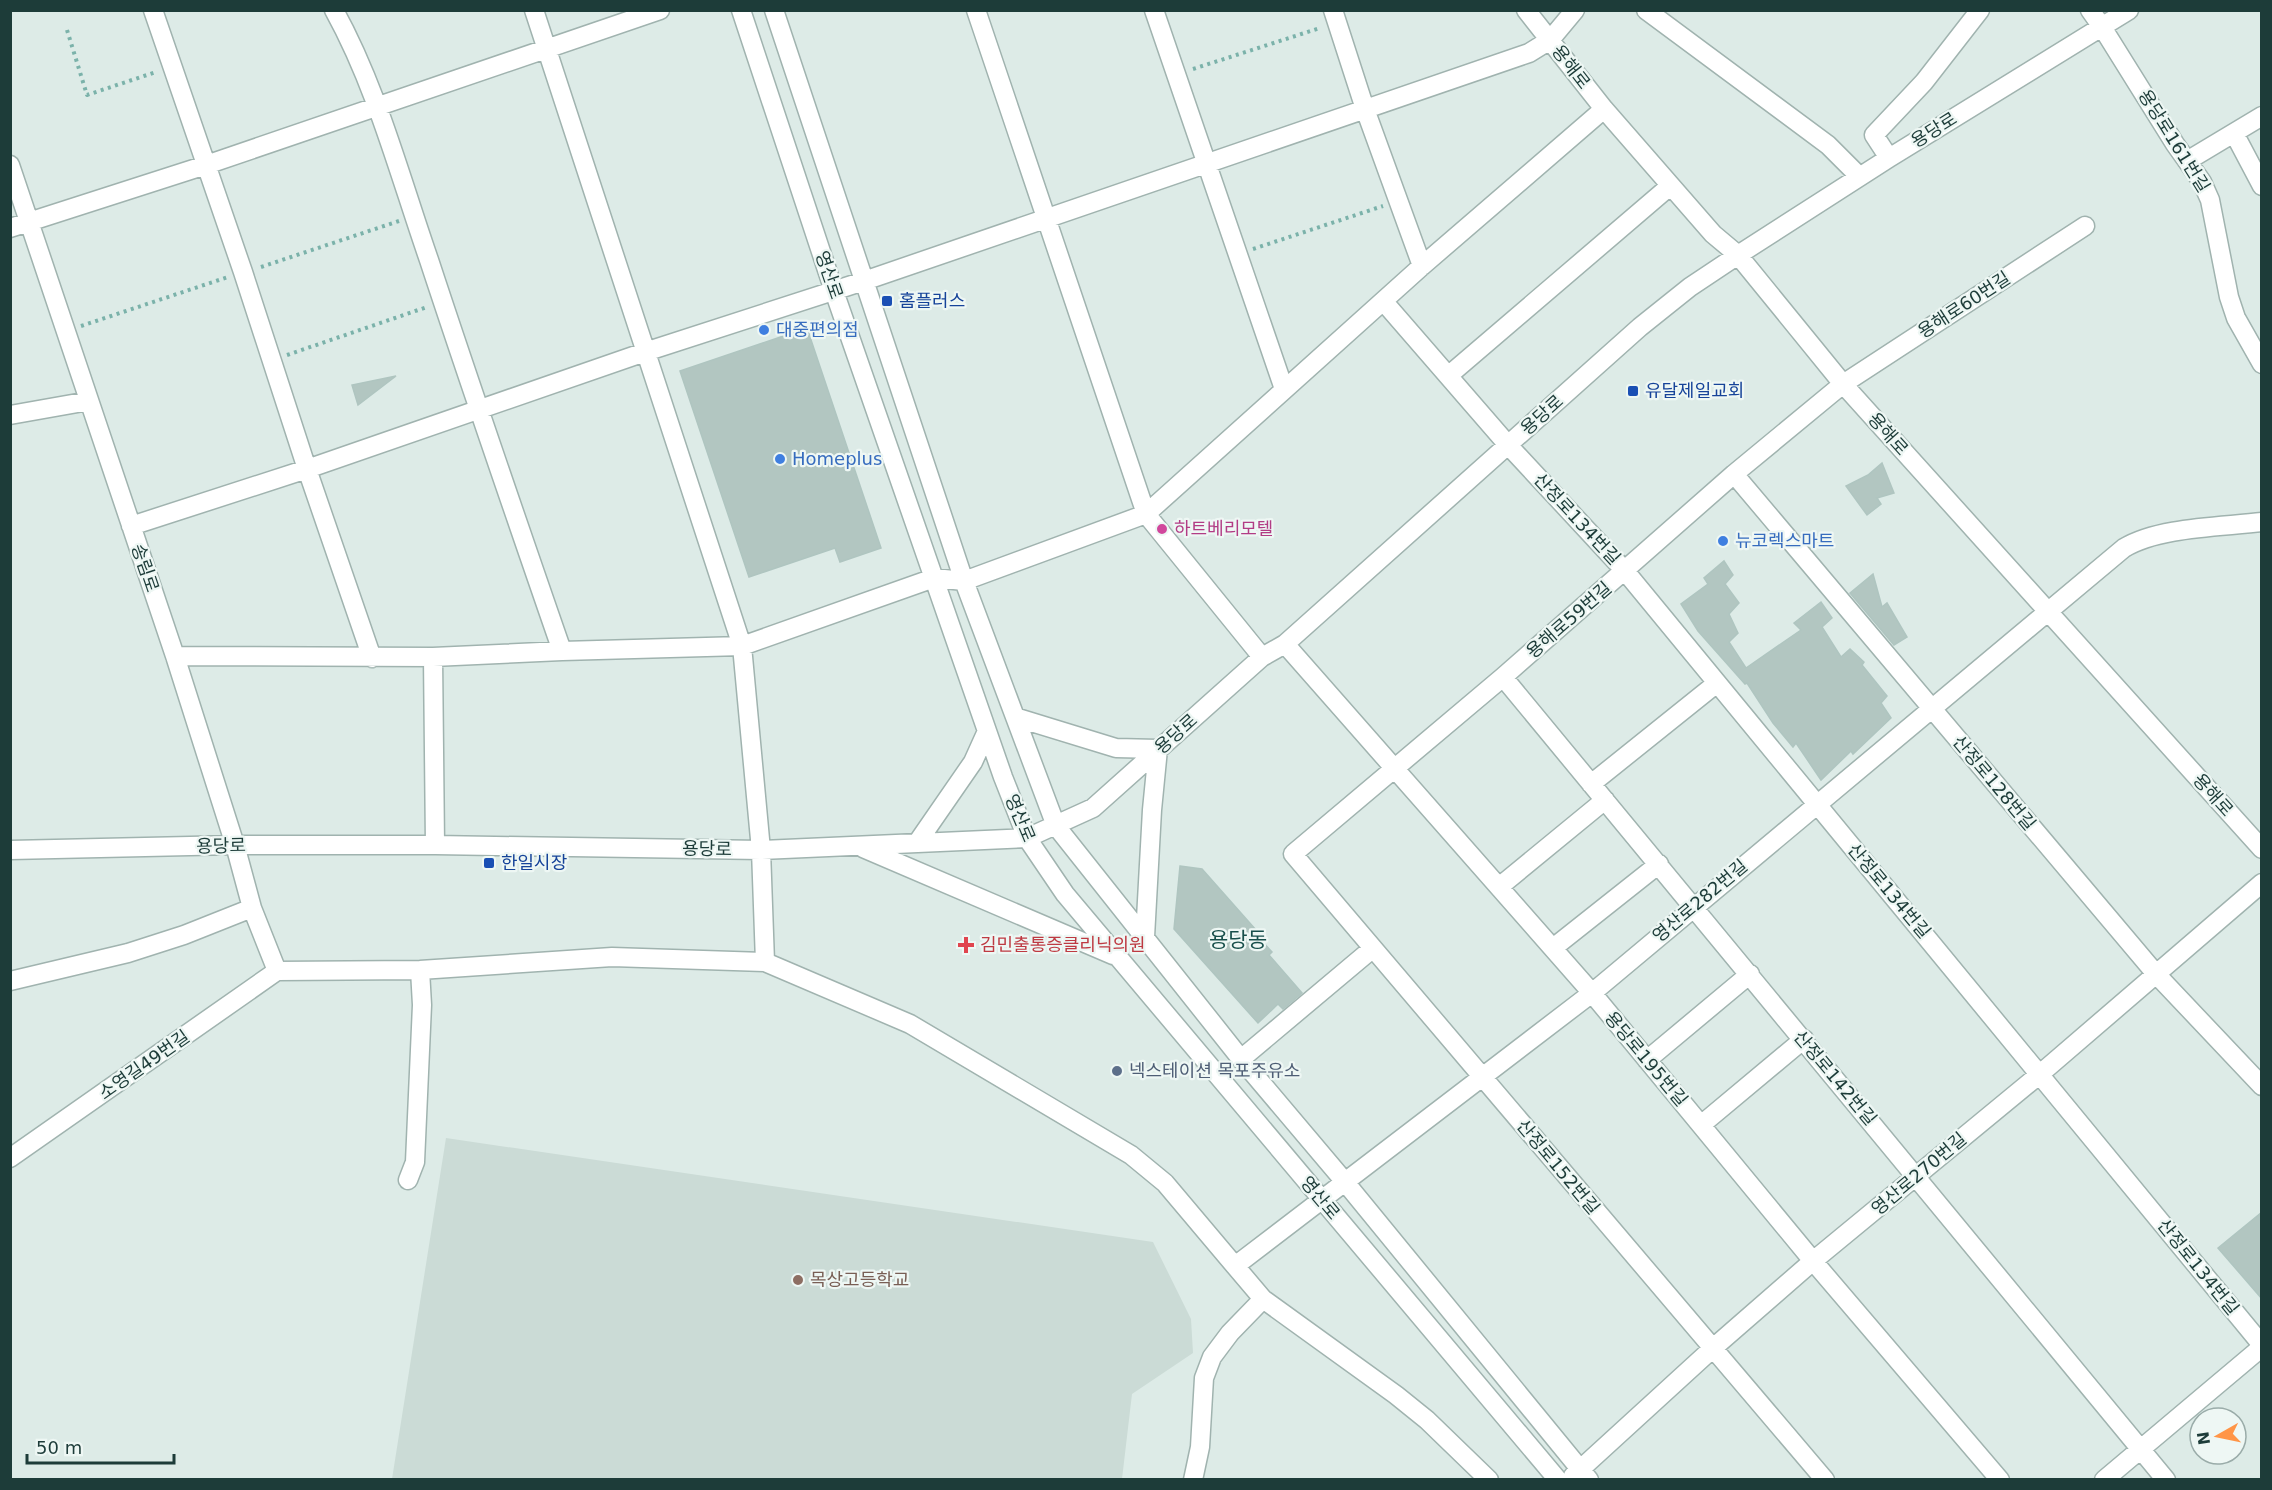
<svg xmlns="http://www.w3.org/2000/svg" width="2272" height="1490" font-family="'DejaVu Sans','Noto Sans KR',sans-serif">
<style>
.built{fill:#cbdbd6}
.building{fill:#b2c6c1;stroke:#afc5c0;stroke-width:1.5}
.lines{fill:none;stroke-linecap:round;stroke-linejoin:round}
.minor-casing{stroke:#a0b3af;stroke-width:21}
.path{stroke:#7bb2aa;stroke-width:4;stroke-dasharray:3 4.5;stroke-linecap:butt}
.minor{stroke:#fff;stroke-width:18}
.transit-dot{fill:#1a4fb4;stroke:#eef7f4;stroke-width:2}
.shop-dot{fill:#3f7fe0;stroke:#eef7f4;stroke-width:2}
.hotel-dot{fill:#d1479c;stroke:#eef7f4;stroke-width:2}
.health-dot{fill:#e0444e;stroke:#eef7f4;stroke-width:2}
.service-dot{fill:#5c6f8a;stroke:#eef7f4;stroke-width:2}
.education-dot{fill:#8d6e63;stroke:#eef7f4;stroke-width:2}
.labels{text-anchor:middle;stroke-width:4.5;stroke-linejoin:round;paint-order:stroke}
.street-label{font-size:18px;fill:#1d3c39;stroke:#eef7f4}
.transit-label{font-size:18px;fill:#164399;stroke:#eef7f4;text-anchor:start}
.shop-label{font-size:18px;fill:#366cbe;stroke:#eef7f4;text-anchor:start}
.hotel-label{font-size:18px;fill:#b23c85;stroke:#eef7f4;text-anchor:start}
.health-label{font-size:18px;fill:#be3a42;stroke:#eef7f4;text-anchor:start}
.service-label{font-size:18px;fill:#4e5e75;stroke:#eef7f4;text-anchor:start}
.education-label{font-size:18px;fill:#785e54;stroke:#eef7f4;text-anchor:start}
.quarter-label{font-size:21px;fill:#184f4b;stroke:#eef7f4}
</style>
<rect width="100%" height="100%" fill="#ddebe7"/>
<path class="built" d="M 446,1138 L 1153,1242 L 1191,1319 L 1193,1353 L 1132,1394 L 1122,1479 L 392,1479 Z"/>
<path class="building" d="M 807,328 L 881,548 L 840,562 L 835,548 L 749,577 L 680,371 Z
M 396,376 L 358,405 L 352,385 Z
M 1882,463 L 1894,493 L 1877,498 L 1881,504 L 1867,515 L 1846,486 L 1868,475 Z
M 1724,561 L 1733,575 L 1725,584 L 1739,603 L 1729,614 L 1738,633 L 1729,642 L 1746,668 L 1801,630 L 1794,623 L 1821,602 L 1832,618 L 1822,627 L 1841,657 L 1850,649 L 1864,662 L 1862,665 L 1887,696 L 1881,703 L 1891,718 L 1853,754 L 1851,751 L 1821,780 L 1796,743 L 1793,747 L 1773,723 L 1747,683 L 1745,684 L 1698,631 L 1681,604 L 1708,584 L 1704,578 Z
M 1873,574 L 1882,607 L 1887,603 L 1907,637 L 1894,645 L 1850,593 Z
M 1180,866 L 1202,869 L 1256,930 L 1254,932 L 1272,952 L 1269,955 L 1302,993 L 1283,1009 L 1278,1004 L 1258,1023 L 1174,929 Z
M 2262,1212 L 2262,1299 L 2218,1248 Z"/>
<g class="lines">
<defs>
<path id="minor" d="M 153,10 L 243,272 L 307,469 L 372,658
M 334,10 C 377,88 400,177 429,260 C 472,391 517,521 562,651
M 534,10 L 742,646 L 761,850 L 765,962
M 741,10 L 834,291 L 1003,777 L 1027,838 L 1065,894 L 1558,1480
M 774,10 L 964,581 L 1056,826 L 1241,1059 L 1345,1182 L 1589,1480
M 976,10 L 1146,514 L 1262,657
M 1154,10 L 1284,389
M 1333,10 L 1365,109 L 1422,266
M 1526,10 L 1604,109 L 1713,234 L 1738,255 L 1843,384 L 2262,849
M 1646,10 L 1828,145 L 1859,176
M 2090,10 L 2102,27 L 2175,144 L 2202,182 L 2210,200 L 2229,297 L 2236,318 L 2262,364
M 2234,133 L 2262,186
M 1889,158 L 1874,135 L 1924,82 L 1980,10
M 2187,161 L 2262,116
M 10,165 L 175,656 L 235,845 L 252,908 L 277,971
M 10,228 L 206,165 L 660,10
M 1384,302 L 1508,445 L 1625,571 L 2262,1345
M 1448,376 L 1670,186
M 10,415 L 89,401
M 1734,474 L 2156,974 L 2262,1086
M 131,526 L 307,469 L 645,352 L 864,281 L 1529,53 L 1550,40 L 1575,10
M 1285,644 L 1592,993 L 1813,1261 L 2000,1480
M 175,656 L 433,657 L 562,651 L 742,646 L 934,578 L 964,581 L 1146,514 L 1422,266 L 1604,109
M 433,657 L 435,845
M 1503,677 L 2166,1480
M 1015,717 L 1116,748 L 1158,749 L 1152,810 L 1145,937
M 1591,784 L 1717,683
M 917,843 L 973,762 L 987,731
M 863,848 L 1113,955
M 10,850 L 235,845 L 435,845 L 761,850 L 1027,838 L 1093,808 L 1262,657 L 1285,644 L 1640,327 L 1690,287 L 1738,255 L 1889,158 L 2129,10
M 1499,887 L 1605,800
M 1553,948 L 1659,864
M 277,971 L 420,970 L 612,957 L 765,962 L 910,1024 L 1131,1155 L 1165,1183 L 1235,1266 L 1592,993 L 2124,548 C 2158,527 2221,527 2262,522
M 10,981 L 128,953 L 184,935 L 252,908
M 1241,1059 L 1372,949
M 1647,1060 L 1750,974
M 1701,1125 L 1804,1039
M 10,1158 L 277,971
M 408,1180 L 415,1162 L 422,1005 L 420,970
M 1235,1266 L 1263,1299 L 1396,1395 L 1427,1420 L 1489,1480
M 1573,1476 L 1712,1349 L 1813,1261 L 2040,1074 L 2262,883
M 1193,1480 L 1200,1447 L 1204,1378 L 1212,1357 L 1230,1333 L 1263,1299
M 1825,1480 L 1293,854 L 1503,677 L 1734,474 L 1843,384 L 2085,226
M 2104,1480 L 2262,1347"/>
</defs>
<use href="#minor" class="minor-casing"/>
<path class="path" d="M 67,30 L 87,95 L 156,72
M 1193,69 L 1320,28
M 1253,249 L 1383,206
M 261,267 L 399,221
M 81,326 L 228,277
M 287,355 L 427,307"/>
<use href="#minor" class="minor"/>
</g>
<g class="transit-dot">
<rect x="881" y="295" width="12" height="12" rx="3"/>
<rect x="1627" y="385" width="12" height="12" rx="3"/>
<rect x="483" y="857" width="12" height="12" rx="3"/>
</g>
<g class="shop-dot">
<circle cx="764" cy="330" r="6"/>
<circle cx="780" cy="459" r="6"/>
<circle cx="1723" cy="541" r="6"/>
</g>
<circle class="hotel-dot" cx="1162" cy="529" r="6"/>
<path class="health-dot" d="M963 936h6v6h6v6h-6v6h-6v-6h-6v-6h6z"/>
<circle class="service-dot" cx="1117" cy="1071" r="6"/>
<circle class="education-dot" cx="798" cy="1280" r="6"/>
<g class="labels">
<g class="street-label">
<text transform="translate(1571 67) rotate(52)" y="6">용해로</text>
<text transform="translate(1934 130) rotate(-32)" y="6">용당로</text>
<text transform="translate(2174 141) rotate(58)" y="6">용당로161번길</text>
<text transform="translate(829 275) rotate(71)" y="6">영산로</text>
<text transform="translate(1964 305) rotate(-33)" y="6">용해로60번길</text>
<text transform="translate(1542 415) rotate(-42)" y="6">용당로</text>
<text transform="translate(1888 434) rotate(48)" y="6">용해로</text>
<text transform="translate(1577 519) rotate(47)" y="6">산정로134번길</text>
<text transform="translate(145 568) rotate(71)" y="6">송림로</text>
<text transform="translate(1569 620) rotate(-41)" y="6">용해로59번길</text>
<text transform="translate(1176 734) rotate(-42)" y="6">용당로</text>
<text transform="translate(1994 783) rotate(50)" y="6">산정로128번길</text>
<text transform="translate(2213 795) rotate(48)" y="6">용해로</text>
<text transform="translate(1020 818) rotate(67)" y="6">영산로</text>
<text transform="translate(221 846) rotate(-1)" y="6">용당로</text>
<text transform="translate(707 849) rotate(1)" y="6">용당로</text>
<text transform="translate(1889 891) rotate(50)" y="6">산정로134번길</text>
<text transform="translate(1700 901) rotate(-40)" y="6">영산로282번길</text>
<text transform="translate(1646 1059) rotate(50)" y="6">용당로195번길</text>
<text transform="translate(144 1065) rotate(-35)" y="6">소영길49번길</text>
<text transform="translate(1835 1078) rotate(50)" y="6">산정로142번길</text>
<text transform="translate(1558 1167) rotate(50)" y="6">산정로152번길</text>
<text transform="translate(1919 1174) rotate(-40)" y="6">영산로270번길</text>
<text transform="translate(1320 1198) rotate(50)" y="6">영산로</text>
<text transform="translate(2198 1267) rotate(51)" y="6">산정로134번길</text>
</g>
<g class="transit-label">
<text x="899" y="307">홈플러스</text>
<text x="1645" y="397">유달제일교회</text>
<text x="501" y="869">한일시장</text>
</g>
<g class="shop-label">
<text x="776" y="336">대중편의점</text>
<text x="792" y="465">Homeplus</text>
<text x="1735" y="547">뉴코렉스마트</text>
</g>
<g class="hotel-label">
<text x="1174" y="535">하트베리모텔</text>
</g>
<g class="health-label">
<text x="980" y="951">김민출통증클리닉의원</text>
</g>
<g class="service-label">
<text x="1129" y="1077">넥스테이션 목포주유소</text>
</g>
<g class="education-label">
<text x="810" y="1286">목상고등학교</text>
</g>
<g class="quarter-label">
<text x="1238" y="947">용당동</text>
</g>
</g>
<rect width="2272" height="1490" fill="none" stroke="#1d3c39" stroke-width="24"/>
<g transform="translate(2218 1436) rotate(261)"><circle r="28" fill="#eef7f4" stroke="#9aaca9" stroke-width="1.5"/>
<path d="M0-4.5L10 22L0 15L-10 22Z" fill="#ff9547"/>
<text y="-9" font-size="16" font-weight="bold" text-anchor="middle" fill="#1d3c39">N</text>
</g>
<path d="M27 1454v9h147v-9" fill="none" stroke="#1d3c39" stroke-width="3"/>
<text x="36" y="1454" font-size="18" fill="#1d3c39" stroke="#eef7f4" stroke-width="4.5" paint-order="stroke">50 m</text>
</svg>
